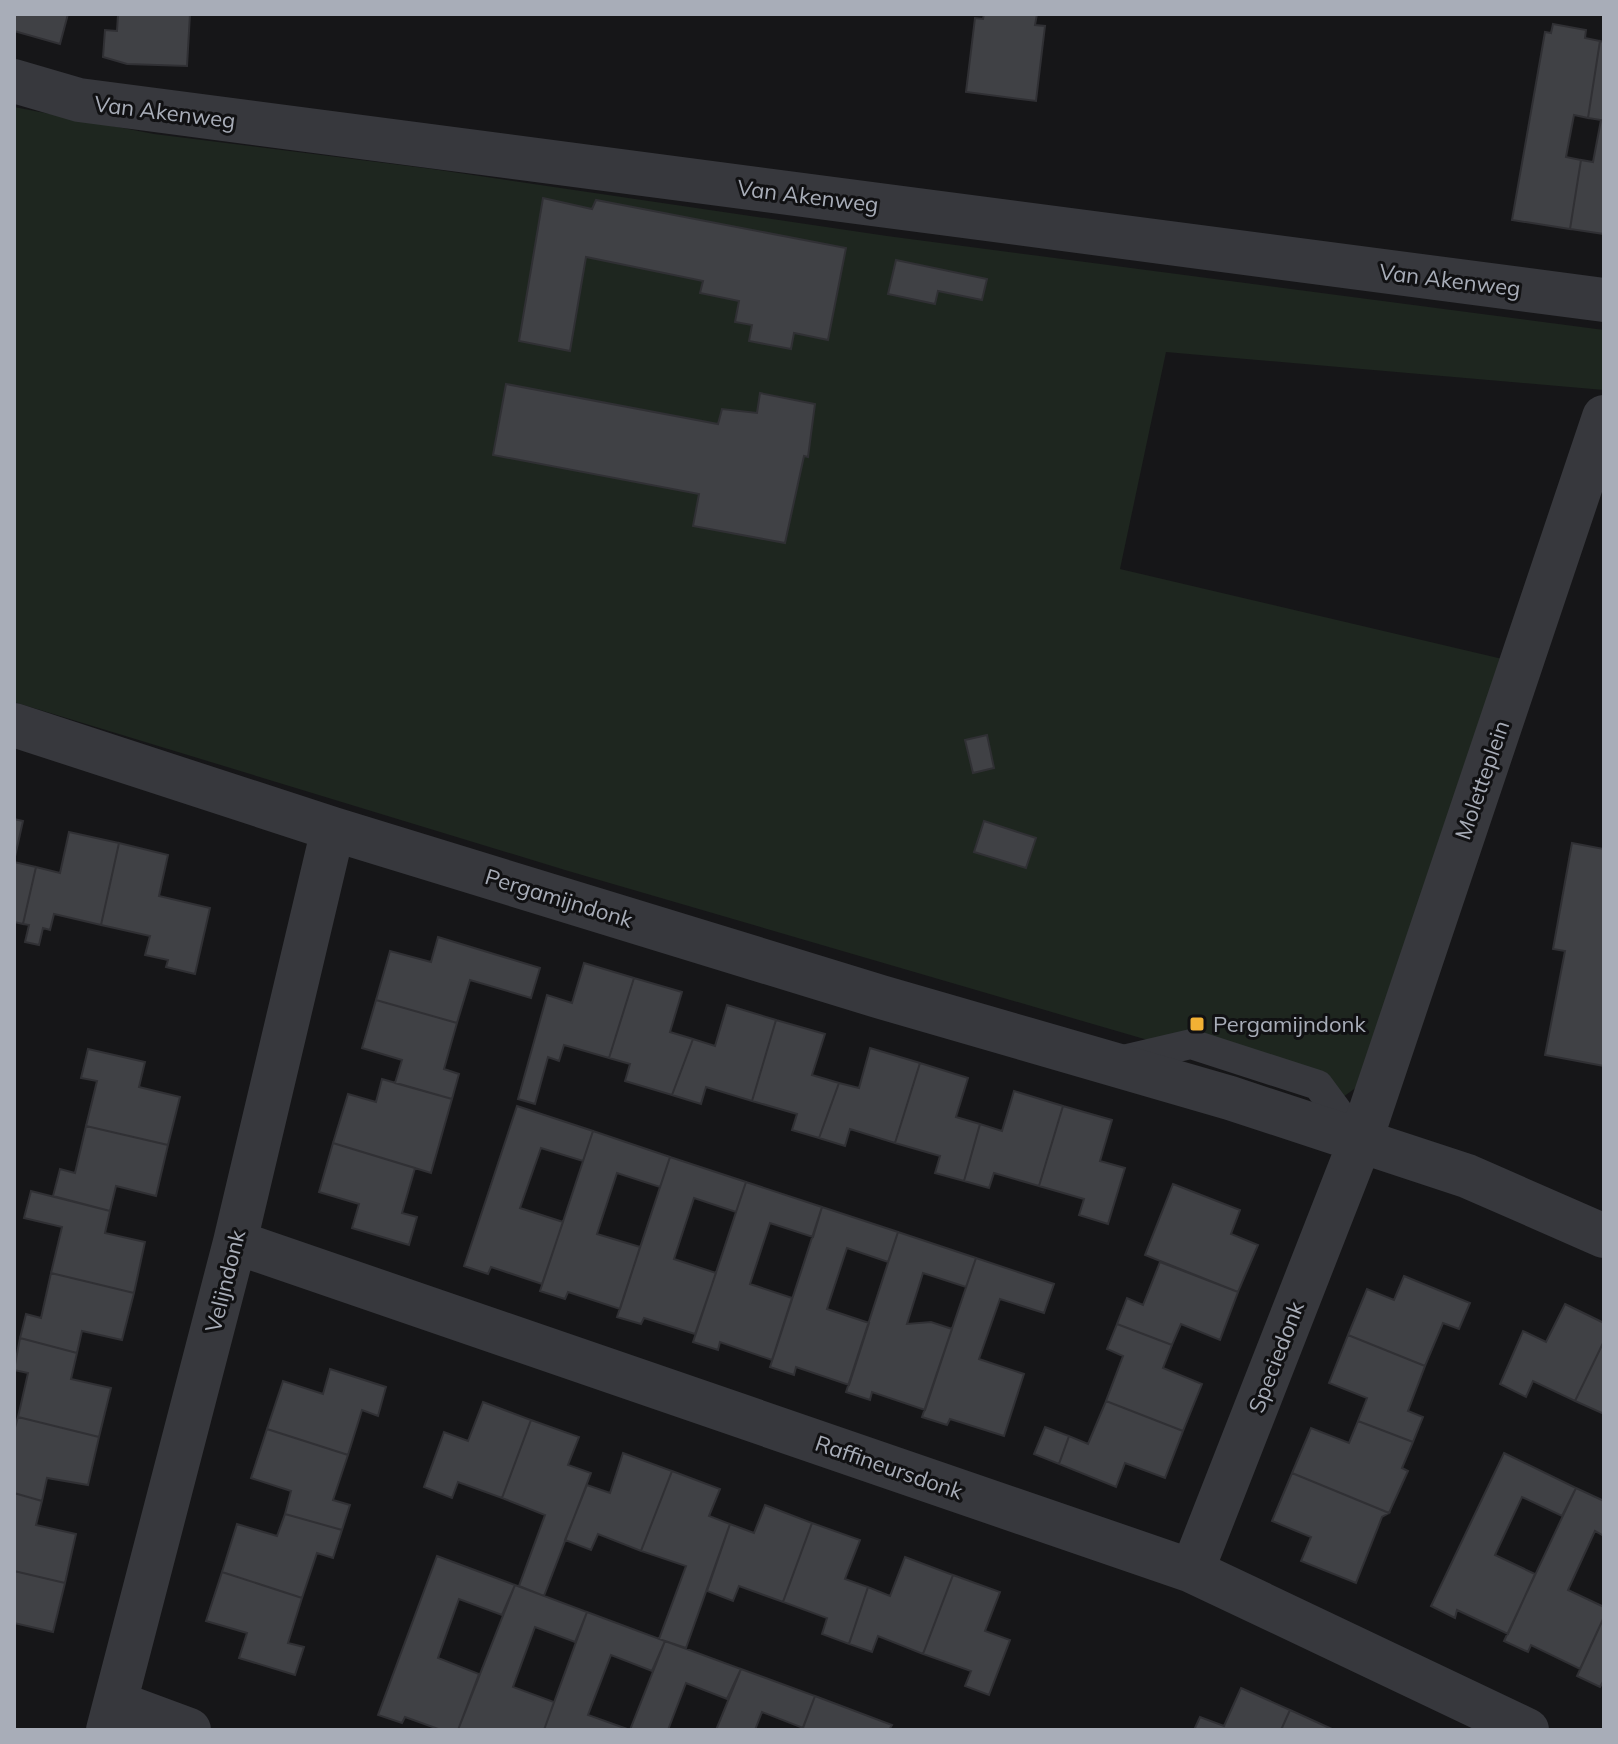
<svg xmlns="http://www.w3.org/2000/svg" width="1618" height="1744" font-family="Mulish,sans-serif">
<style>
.green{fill:#1e261f}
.building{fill:#404145;stroke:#303034;stroke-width:2}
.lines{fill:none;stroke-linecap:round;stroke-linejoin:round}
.lane{stroke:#37383d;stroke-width:30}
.street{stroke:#37383d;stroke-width:44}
.poi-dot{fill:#f2b134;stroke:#111113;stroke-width:3}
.labels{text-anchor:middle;stroke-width:6;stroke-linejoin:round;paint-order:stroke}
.street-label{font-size:22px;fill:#a8adb8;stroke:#111113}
.poi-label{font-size:22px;fill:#a8adb8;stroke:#111113;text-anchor:start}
</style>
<rect width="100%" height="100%" fill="#161618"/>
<path class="green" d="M 14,107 L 154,134 L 432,169 L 887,236 L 1604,330 L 1604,390 L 1166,352 L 1120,569 L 1511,661 L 1368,1079 L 1343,1097 L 565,870 L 14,702 Z"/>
<path class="building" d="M 14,14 L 68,14 L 60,44 L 14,31 Z
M 130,14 L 190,14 L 187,66 L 127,64 L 103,57 L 105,30 L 117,31 L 118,15 Z
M 984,14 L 1037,14 L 1035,25 L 1045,26 L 1036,101 L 966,92 L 975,18 L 983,19 Z
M 1553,24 L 1586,30 L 1585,38 L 1600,41 L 1588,118 L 1574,115 L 1566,157 L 1581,160 L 1570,229 L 1512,220 L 1545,32 L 1551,33 Z
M 1600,41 L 1604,42 L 1604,234 L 1570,229 L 1581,160 L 1593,162 L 1601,120 L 1588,118 Z
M 543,198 L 592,209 L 596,200 L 846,248 L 828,340 L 794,333 L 791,349 L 749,341 L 752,325 L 735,322 L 739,301 L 700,293 L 703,281 L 586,257 L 570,351 L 519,341 Z
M 896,260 L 987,279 L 982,300 L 938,291 L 935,304 L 888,294 Z
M 506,384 L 718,424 L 722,409 L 757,413 L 760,393 L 815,404 L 808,457 L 804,456 L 785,543 L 693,526 L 699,494 L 493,455 Z
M 987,735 L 994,768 L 973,773 L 965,740 Z
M 14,819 L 23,821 L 14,861 Z
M 984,821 L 1036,838 L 1026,868 L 974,852 Z
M 69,832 L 119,843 L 101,925 L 54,914 L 50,930 L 43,928 L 39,945 L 25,942 L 29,925 L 23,924 L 36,867 L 60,873 Z
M 119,843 L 168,855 L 159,896 L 210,908 L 195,974 L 166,967 L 168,960 L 145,955 L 150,936 L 101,925 Z
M 1572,843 L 1604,849 L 1604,1066 L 1545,1055 L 1565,951 L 1553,949 Z
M 14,862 L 36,867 L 23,924 L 14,922 Z
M 438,937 L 540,968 L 531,998 L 470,980 L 457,1023 L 376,1000 L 390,951 L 431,962 Z
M 584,963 L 634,978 L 609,1058 L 564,1045 L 559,1061 L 548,1057 L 535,1104 L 518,1099 L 547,995 L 572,1003 Z
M 634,978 L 682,992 L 670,1032 L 693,1039 L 672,1095 L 625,1081 L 630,1064 L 609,1058 Z
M 376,1000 L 457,1023 L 444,1069 L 459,1074 L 452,1099 L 395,1083 L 402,1060 L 362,1048 Z
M 727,1005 L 776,1020 L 752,1101 L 706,1087 L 701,1104 L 672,1095 L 693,1039 L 715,1046 Z
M 776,1020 L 825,1034 L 812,1075 L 839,1083 L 819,1138 L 792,1130 L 797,1114 L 752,1101 Z
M 870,1048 L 920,1063 L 895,1143 L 850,1129 L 845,1146 L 819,1138 L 839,1083 L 859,1088 Z
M 88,1049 L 145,1062 L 139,1087 L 180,1097 L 168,1145 L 86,1126 L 97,1081 L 81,1078 Z
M 920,1063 L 968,1078 L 956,1117 L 980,1124 L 964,1181 L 935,1173 L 940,1156 L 895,1143 Z
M 382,1079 L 452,1099 L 431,1173 L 333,1143 L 348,1094 L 376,1102 Z
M 1014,1091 L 1063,1106 L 1039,1186 L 994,1173 L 989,1188 L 964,1181 L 980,1124 L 1002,1131 Z
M 517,1106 L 593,1131 L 583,1161 L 541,1148 L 520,1208 L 563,1222 L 542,1284 L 491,1267 L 488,1274 L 464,1266 Z
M 1063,1106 L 1112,1120 L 1100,1161 L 1125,1168 L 1108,1224 L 1079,1215 L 1084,1199 L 1039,1186 Z
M 86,1126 L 168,1145 L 156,1196 L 116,1186 L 110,1211 L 53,1196 L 60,1169 L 75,1173 Z
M 593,1131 L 670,1157 L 660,1187 L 617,1173 L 597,1234 L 640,1247 L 620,1309 L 568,1292 L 565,1299 L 540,1291 Z
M 333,1143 L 415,1168 L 402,1213 L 417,1217 L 409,1245 L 352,1228 L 359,1204 L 319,1192 Z
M 670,1157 L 746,1182 L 736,1212 L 694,1198 L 674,1259 L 716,1273 L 695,1334 L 644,1318 L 641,1324 L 617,1317 Z
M 746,1182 L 822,1207 L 813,1237 L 770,1223 L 750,1284 L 792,1298 L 772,1360 L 720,1342 L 718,1350 L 693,1342 Z
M 1173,1184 L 1240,1210 L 1231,1234 L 1258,1245 L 1238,1292 L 1145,1255 Z
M 31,1191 L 110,1211 L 105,1233 L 145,1242 L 134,1293 L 51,1273 L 62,1227 L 24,1218 Z
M 822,1207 L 898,1232 L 888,1262 L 847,1248 L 827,1309 L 869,1323 L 849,1385 L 796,1367 L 794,1375 L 770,1367 Z
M 898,1232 L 976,1258 L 966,1287 L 923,1273 L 907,1324 L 931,1322 L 952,1329 L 925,1410 L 872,1392 L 870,1400 L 846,1392 Z
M 976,1258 L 1054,1284 L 1044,1313 L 1000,1299 L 979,1359 L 1024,1374 L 1004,1436 L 950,1419 L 947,1425 L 922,1417 Z
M 1160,1262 L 1238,1292 L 1220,1340 L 1181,1324 L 1172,1345 L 1117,1324 L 1127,1298 L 1143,1305 Z
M 51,1273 L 134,1293 L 122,1340 L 82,1331 L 77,1353 L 20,1338 L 26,1314 L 41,1318 Z
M 1404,1276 L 1470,1303 L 1459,1329 L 1443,1323 L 1425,1366 L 1348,1335 L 1367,1289 L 1394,1300 Z
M 1565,1304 L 1604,1323 L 1604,1341 L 1575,1401 L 1533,1381 L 1526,1397 L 1500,1384 L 1523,1331 L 1546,1342 Z
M 1117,1324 L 1172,1345 L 1163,1368 L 1202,1384 L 1183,1431 L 1106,1401 L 1123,1356 L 1107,1349 Z
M 1348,1335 L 1425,1366 L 1408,1411 L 1423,1417 L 1413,1442 L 1358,1421 L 1367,1398 L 1329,1383 Z
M 20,1338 L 77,1353 L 71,1379 L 111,1388 L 99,1437 L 18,1417 L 28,1373 L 14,1370 Z
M 1604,1341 L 1604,1414 L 1575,1401 Z
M 330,1369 L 386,1387 L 378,1416 L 362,1410 L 348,1455 L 267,1429 L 283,1381 L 323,1394 Z
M 1106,1401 L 1183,1431 L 1165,1478 L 1125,1463 L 1116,1487 L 1059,1464 L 1069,1436 L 1088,1444 Z
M 483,1402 L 531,1420 L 502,1498 L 458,1482 L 452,1498 L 424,1487 L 444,1432 L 468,1441 Z
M 18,1417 L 99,1437 L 88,1485 L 47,1478 L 42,1501 L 14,1493 L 14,1431 Z
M 531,1420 L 579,1437 L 568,1465 L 591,1473 L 544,1596 L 519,1586 L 545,1515 L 502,1498 Z
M 1358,1421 L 1413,1442 L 1402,1468 L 1408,1471 L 1389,1513 L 1292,1473 L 1311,1428 L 1349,1443 Z
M 1045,1427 L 1069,1436 L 1059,1464 L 1034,1454 Z
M 267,1429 L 348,1455 L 333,1500 L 350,1505 L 342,1530 L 285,1514 L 291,1491 L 251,1478 Z
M 623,1453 L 672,1471 L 641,1551 L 598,1534 L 591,1550 L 565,1540 L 587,1485 L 610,1493 Z
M 1504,1453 L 1576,1488 L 1562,1516 L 1522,1497 L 1495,1555 L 1535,1574 L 1508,1634 L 1457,1610 L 1455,1618 L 1431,1606 Z
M 672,1471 L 720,1489 L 709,1516 L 730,1524 L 686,1648 L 659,1639 L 686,1566 L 641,1551 Z
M 1292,1473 L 1389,1513 L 1382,1517 L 1356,1583 L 1301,1561 L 1311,1537 L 1272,1521 Z
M 1576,1488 L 1604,1501 L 1604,1536 L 1595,1531 L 1568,1590 L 1604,1607 L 1604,1617 L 1580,1669 L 1531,1645 L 1528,1652 L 1504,1641 Z
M 14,1493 L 42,1501 L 36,1525 L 76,1534 L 65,1583 L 14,1571 Z
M 765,1505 L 812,1523 L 783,1602 L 739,1586 L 733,1601 L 707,1591 L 730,1524 L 754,1533 Z
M 285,1514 L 342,1530 L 333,1558 L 317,1553 L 302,1598 L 222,1572 L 237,1524 L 277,1536 Z
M 812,1523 L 860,1540 L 845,1579 L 868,1587 L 849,1644 L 822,1634 L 827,1618 L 783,1602 Z
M 437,1556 L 515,1585 L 502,1615 L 459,1599 L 438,1658 L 479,1674 L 458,1730 L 441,1730 L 405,1717 L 402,1723 L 378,1715 Z
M 905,1557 L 953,1575 L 923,1654 L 878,1636 L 872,1652 L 849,1644 L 868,1587 L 890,1596 Z
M 14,1571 L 65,1583 L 53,1632 L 14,1623 Z
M 222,1572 L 302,1598 L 288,1643 L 304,1647 L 295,1675 L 239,1658 L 247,1633 L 206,1621 Z
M 953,1575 L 1000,1592 L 985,1631 L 1010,1640 L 989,1695 L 965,1686 L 971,1671 L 923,1654 Z
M 515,1585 L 587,1612 L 575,1642 L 535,1627 L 513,1687 L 554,1702 L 544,1730 L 458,1730 Z
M 587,1612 L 665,1641 L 652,1671 L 611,1655 L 588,1715 L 630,1730 L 544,1730 Z
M 1604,1617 L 1604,1680 L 1600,1687 L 1577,1676 Z
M 665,1641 L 741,1669 L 727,1699 L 686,1683 L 668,1730 L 630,1730 Z
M 741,1669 L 815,1696 L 803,1728 L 762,1712 L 755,1730 L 716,1730 Z
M 1241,1688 L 1290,1710 L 1281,1730 L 1194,1730 L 1200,1717 L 1224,1726 Z
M 815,1696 L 892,1725 L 889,1730 L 802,1730 Z
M 1290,1710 L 1334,1730 L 1281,1730 Z"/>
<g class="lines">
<path class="lane" d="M 1114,1062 L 1191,1044 L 1318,1085 L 1360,1142"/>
<path class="street" d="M 14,81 L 79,100 L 1604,300
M 14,725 L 333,829 L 881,997 L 1230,1098 L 1467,1176 L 1604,1236
M 235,1242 L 1192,1571 L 1527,1730
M 1192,1571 L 1360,1142 L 1604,417
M 116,1703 L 189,1730
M 108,1730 L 235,1242 L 333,829"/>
</g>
<rect class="poi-dot" x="1189" y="1016" width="16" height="16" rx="4"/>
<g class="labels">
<g class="street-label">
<text transform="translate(165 112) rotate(7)" y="8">Van Akenweg</text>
<text transform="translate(808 196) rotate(7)" y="8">Van Akenweg</text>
<text transform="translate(1450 280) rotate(7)" y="8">Van Akenweg</text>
<text transform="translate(1482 780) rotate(-71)" y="8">Moletteplein</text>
<text transform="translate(559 898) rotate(17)" y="8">Pergamijndonk</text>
<text transform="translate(225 1281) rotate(-76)" y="8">Velijndonk</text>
<text transform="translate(1276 1357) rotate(-69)" y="8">Speciedonk</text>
<text transform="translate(889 1467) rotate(19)" y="8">Raffineursdonk</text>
</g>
<g class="poi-label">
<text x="1213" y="1032">Pergamijndonk</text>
</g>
</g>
<rect width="1618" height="1744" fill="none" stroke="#a8adb8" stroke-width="32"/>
</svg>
